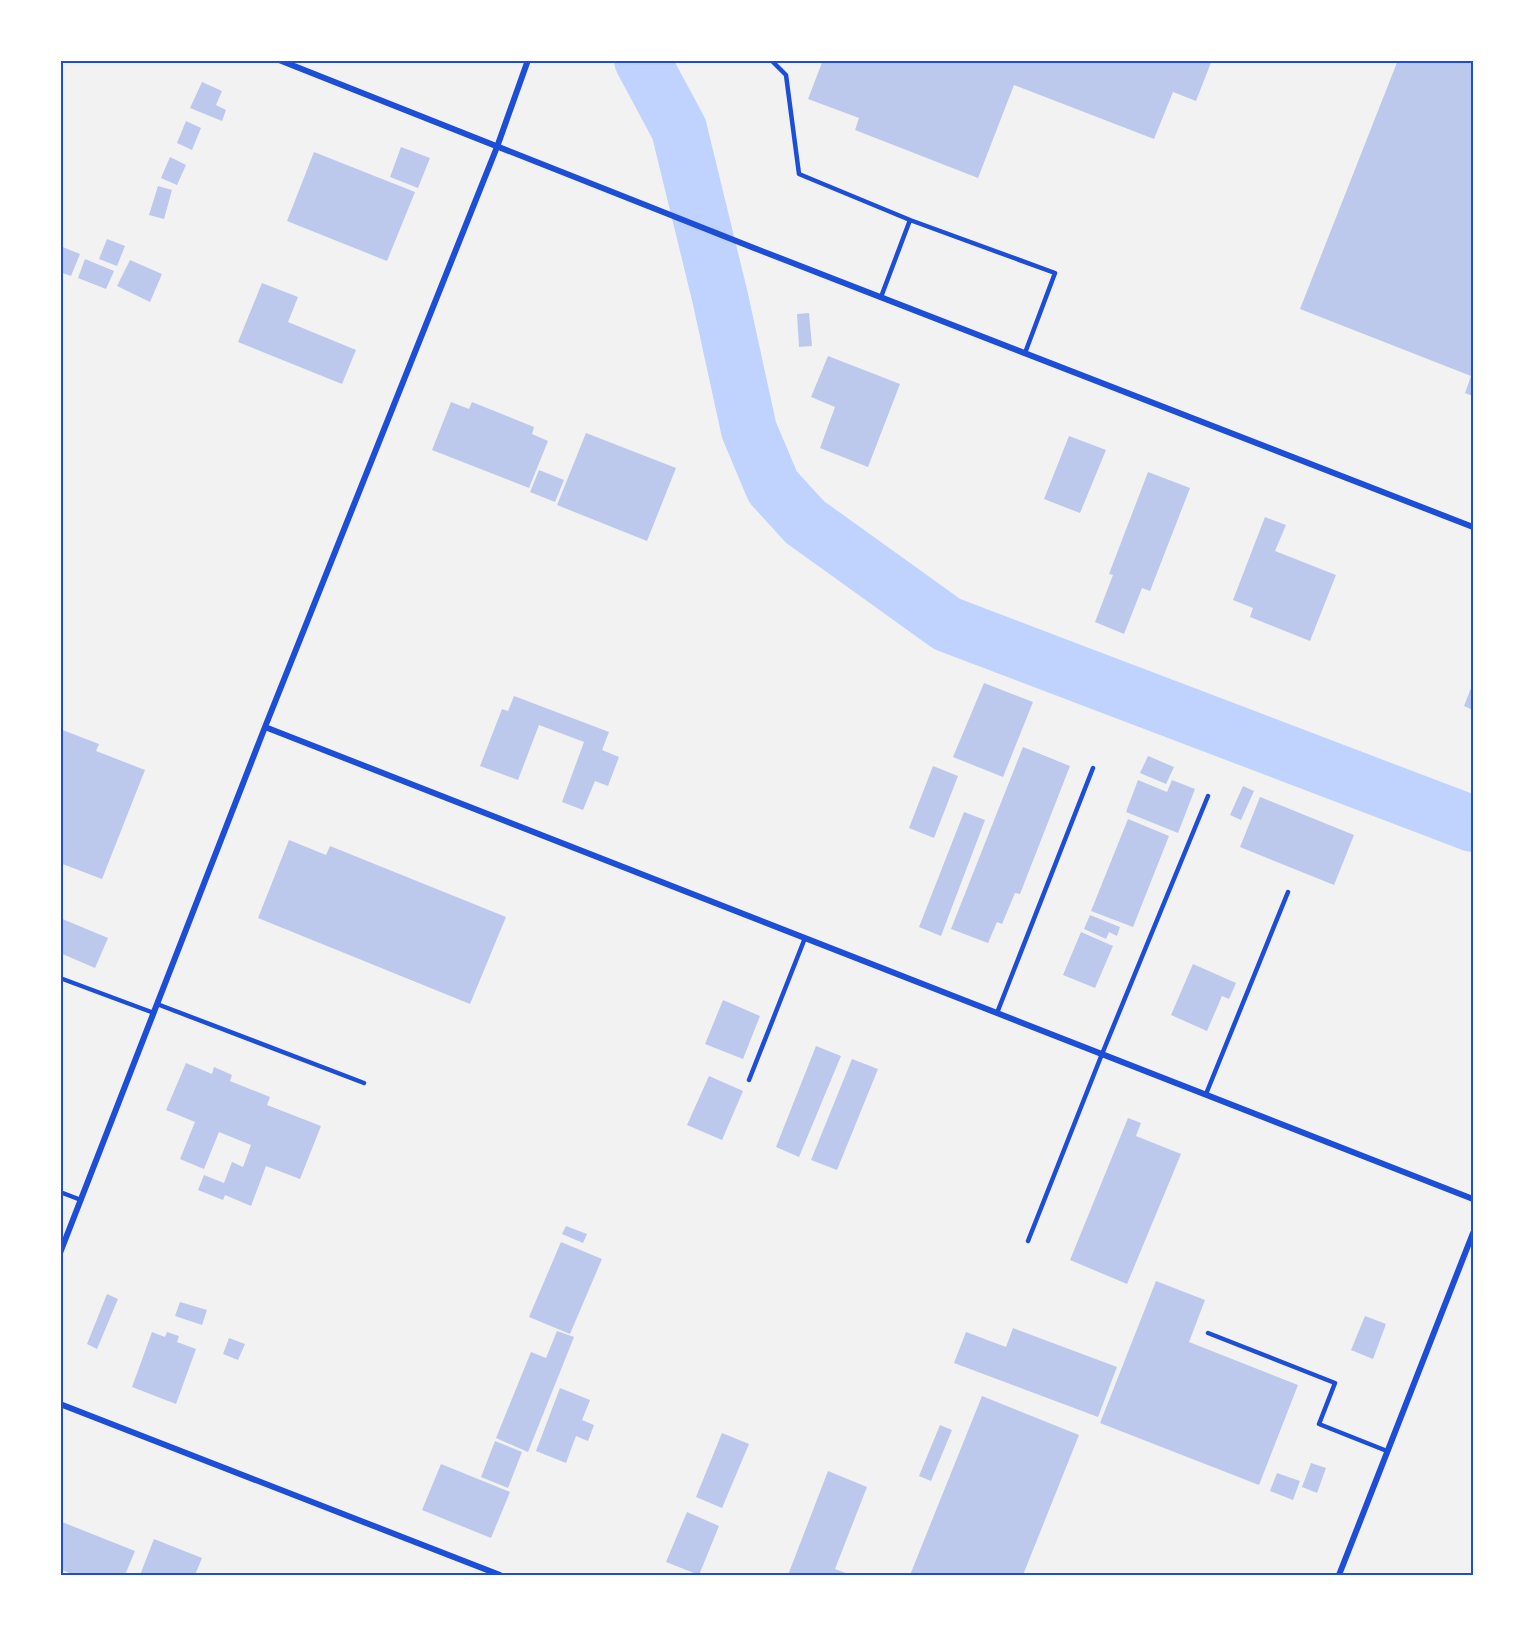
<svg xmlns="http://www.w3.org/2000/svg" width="1533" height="1635" font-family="Raleway,sans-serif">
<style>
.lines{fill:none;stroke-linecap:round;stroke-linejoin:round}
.river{stroke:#bfd3fe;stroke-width:56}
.building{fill:#bdc9ec}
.service{stroke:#1d4ed8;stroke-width:4.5}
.minor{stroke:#1d4ed8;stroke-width:6}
.neatline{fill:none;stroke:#1d4ed8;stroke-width:2}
</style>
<rect width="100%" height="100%" fill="#f2f2f2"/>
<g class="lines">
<path class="river" d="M 642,60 L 679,129 L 720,297 L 749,430 L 773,487 L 805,522 L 947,624 L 1473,824"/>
</g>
<path class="building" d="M 823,60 L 1212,60 L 1196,101 L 1173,92 L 1154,139 L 1014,85 L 978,178 L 855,130 L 859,118 L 808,99 Z
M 1398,60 L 1473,60 L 1473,396 L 1465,393 L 1471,376 L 1300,309 Z
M 202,82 L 222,91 L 216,105 L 226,110 L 222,121 L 190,108 Z
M 186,121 L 201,128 L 192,150 L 177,143 Z
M 401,147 L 430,158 L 418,188 L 390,177 Z
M 314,152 L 415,192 L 387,261 L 287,221 Z
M 170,157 L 186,165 L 177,185 L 161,178 Z
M 158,186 L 172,190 L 164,219 L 149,215 Z
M 107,239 L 125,246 L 117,266 L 99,259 Z
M 60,246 L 80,254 L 71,276 L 60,272 Z
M 85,259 L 114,271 L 106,289 L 78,278 Z
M 130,260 L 162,274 L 150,302 L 117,286 Z
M 262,283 L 298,297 L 288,322 L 356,350 L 342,384 L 238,342 Z
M 809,313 L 812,346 L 799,347 L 797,314 Z
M 828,356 L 900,384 L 868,467 L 820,448 L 835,407 L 811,397 Z
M 451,402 L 469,409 L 472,402 L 534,427 L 532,434 L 548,441 L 529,488 L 432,450 Z
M 586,433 L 676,468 L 647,541 L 557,505 Z
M 1069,436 L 1106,450 L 1080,513 L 1044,499 Z
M 539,470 L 564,480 L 555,502 L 530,492 Z
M 1148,472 L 1190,488 L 1150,591 L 1142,588 L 1124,634 L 1095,622 L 1113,575 L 1109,574 Z
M 1265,517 L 1286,525 L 1275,551 L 1336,575 L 1310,641 L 1250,617 L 1253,608 L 1233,600 Z
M 984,683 L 1033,702 L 1003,777 L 953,757 Z
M 1473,683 L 1473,710 L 1464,706 Z
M 514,696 L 609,732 L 602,750 L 619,757 L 608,786 L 595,781 L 583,810 L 562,802 L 584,742 L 539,725 L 518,780 L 480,766 L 502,709 L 508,711 Z
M 60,729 L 99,744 L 96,751 L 145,770 L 102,879 L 60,863 Z
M 1023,747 L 1070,766 L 1020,894 L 1015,893 L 1002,924 L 997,922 L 988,943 L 951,929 Z
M 1148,756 L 1174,767 L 1166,784 L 1140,773 Z
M 933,766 L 958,776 L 934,838 L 909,828 Z
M 1138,780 L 1167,792 L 1172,780 L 1195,789 L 1178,833 L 1126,812 Z
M 1243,786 L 1254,791 L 1241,820 L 1230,815 Z
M 1260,797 L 1354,835 L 1334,885 L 1240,847 Z
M 964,812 L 985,820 L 941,936 L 919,927 Z
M 1128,819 L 1169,836 L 1133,927 L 1091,911 Z
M 289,840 L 326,855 L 330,846 L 506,917 L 470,1004 L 258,918 Z
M 1090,915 L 1120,927 L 1117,936 L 1109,932 L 1106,939 L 1084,929 Z
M 60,918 L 108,938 L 95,968 L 60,953 Z
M 1081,932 L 1113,946 L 1095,988 L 1063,975 Z
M 1193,964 L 1236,983 L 1229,999 L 1222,996 L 1207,1031 L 1171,1015 Z
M 723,1000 L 760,1016 L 743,1059 L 705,1044 Z
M 816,1046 L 841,1056 L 799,1157 L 776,1147 Z
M 852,1059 L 878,1069 L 837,1170 L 811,1160 Z
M 186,1063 L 212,1074 L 214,1067 L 232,1075 L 230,1081 L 270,1097 L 267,1105 L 321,1126 L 300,1179 L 266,1166 L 251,1206 L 225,1195 L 223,1200 L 198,1190 L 204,1175 L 224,1183 L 232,1162 L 243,1167 L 251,1145 L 219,1132 L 204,1169 L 180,1159 L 195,1122 L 166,1110 Z
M 709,1076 L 743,1091 L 722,1140 L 687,1125 Z
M 1128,1118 L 1141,1123 L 1136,1136 L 1181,1154 L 1127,1284 L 1070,1260 Z
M 566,1226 L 587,1234 L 583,1243 L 562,1234 Z
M 561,1242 L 602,1259 L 570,1334 L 529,1317 Z
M 1156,1281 L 1205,1300 L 1189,1342 L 1298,1385 L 1259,1485 L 1100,1423 Z
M 107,1294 L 118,1299 L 97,1349 L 87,1344 Z
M 180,1302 L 207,1310 L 202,1325 L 175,1316 Z
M 1365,1316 L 1386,1324 L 1373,1359 L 1351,1350 Z
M 1013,1328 L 1117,1367 L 1098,1417 L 954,1363 L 966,1332 L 1006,1347 Z
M 557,1331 L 574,1337 L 528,1452 L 496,1438 L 531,1352 L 546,1358 Z
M 152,1332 L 165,1337 L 167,1332 L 179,1336 L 177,1342 L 196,1349 L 176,1404 L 132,1387 Z
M 229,1338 L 245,1344 L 238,1360 L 223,1354 Z
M 560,1388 L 590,1400 L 582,1420 L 594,1425 L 588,1441 L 576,1436 L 566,1463 L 536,1451 Z
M 982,1396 L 1079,1435 L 1023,1575 L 910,1575 Z
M 940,1425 L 952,1430 L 931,1481 L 919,1476 Z
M 722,1433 L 749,1444 L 722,1508 L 696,1497 Z
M 495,1441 L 522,1452 L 508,1488 L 481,1477 Z
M 1311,1463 L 1326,1468 L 1317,1493 L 1302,1487 Z
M 441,1464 L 510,1492 L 491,1538 L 422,1510 Z
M 828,1471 L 867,1487 L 835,1569 L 851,1575 L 788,1575 Z
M 1277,1473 L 1300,1481 L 1293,1500 L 1270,1491 Z
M 687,1512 L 719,1526 L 699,1575 L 666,1562 Z
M 62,1522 L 135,1551 L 125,1575 L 74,1575 L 60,1569 L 60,1527 Z
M 154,1539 L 202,1558 L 195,1575 L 140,1575 Z"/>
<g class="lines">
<path class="service" d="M 771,60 L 786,75 L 799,174 L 910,220
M 881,297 L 910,220 L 1055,273 L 1025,353
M 60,978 L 154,1013
M 157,1004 L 364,1083
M 997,1013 L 1093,768
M 749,1080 L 805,938
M 1206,1094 L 1288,892
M 60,1192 L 81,1200
M 1028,1241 L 1102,1054 L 1208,796
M 1208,1333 L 1335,1383 L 1319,1424 L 1387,1451"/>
<path class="minor" d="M 279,60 L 754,248 L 1473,527
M 265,727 L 1473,1199
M 60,1253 L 265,727 L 497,147 L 528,60
M 60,1404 L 500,1575
M 1339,1575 L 1473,1233"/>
</g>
<rect width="1533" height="1635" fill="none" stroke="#ffffff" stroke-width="123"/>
<rect x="62" y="62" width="1410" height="1512" class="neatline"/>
</svg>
